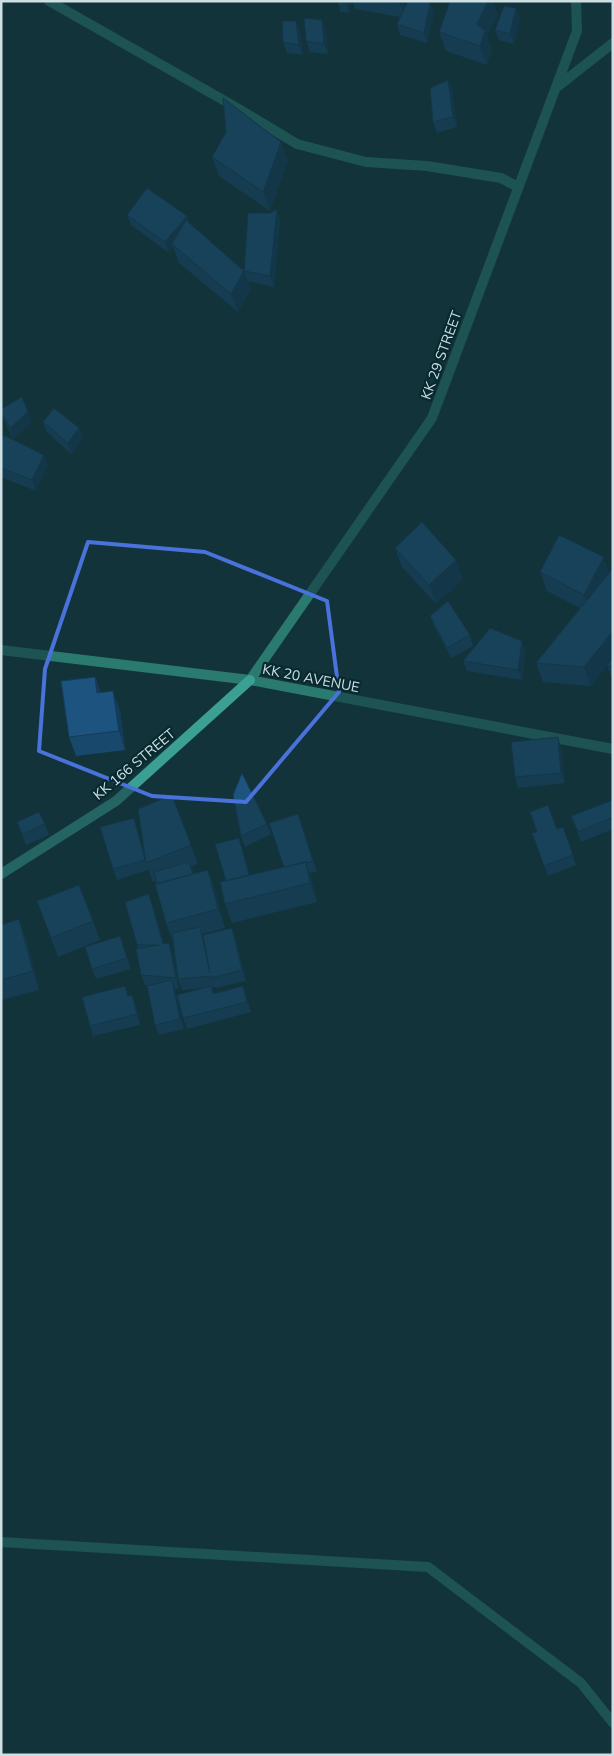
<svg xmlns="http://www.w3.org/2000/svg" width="614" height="1756" font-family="Mulish,sans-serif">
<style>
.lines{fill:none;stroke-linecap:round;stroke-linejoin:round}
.street{stroke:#2a7a6f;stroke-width:10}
.secondary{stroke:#3ba093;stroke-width:10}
.wall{fill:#19486d}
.shaded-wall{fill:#143b59}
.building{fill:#1d547f;stroke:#143b59}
.marked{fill:none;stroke:#4972db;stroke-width:4;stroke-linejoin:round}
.labels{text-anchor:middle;stroke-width:4.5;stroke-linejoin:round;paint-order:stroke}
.street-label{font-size:14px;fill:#cee0e4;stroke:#072930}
</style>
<rect width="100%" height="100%" fill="#13333a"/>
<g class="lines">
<path class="street" d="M 49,1 L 232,105 L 297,144 L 366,162 L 427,166 L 501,178 L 518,187
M 557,87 L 613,43
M 1,650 L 250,680 L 613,749
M 250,680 L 432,418 L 577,31 L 576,1
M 1,1542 L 428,1567 L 581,1683 L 613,1723"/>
<path class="secondary" d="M 1,874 L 116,801 L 250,680"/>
</g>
<path class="wall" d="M 337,1 L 351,1 L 349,13 L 341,12 Z
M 352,1 L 405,1 L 405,6 L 430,3 L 434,13 L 427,43 L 400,35 L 397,24 L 400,17 L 355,9 Z
M 498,15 L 487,37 L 492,50 L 487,65 L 446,51 L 439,32 Z
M 520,18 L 514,44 L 499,40 L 495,30 Z
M 322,20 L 326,31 L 328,54 L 310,52 L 306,41 Z
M 296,21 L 300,32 L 303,55 L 287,53 L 283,42 Z
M 448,80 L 452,90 L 457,127 L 437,133 L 433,122 Z
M 281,142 L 288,161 L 270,211 L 219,176 L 212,157 Z
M 277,209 L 280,220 L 274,287 L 248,281 L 251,289 L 238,312 L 179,263 L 173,247 L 168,252 L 131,225 L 127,215 L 187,216 L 189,223 L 244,271 L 271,213 Z
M 1,409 L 28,412 L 32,422 L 13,439 L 4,420 L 1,412 Z
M 43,422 L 79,428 L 83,438 L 71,454 L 47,432 Z
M 1,439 L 48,465 L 36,491 L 1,477 Z
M 395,548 L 463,579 L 436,604 L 402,567 Z
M 613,568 L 613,681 L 607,665 L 591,686 L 543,682 L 536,663 L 580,608 L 547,591 L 540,572 L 609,572 Z
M 430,616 L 470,635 L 473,646 L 451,658 L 434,626 Z
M 526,651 L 522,680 L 467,671 L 463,661 Z
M 95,677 L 101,693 L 120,710 L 125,750 L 76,756 L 69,737 Z
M 561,747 L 565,783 L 518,788 L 515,777 Z
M 613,800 L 613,829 L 581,842 L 571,816 Z
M 298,814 L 317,871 L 310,873 L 312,881 L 317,902 L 232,923 L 225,904 L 226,881 L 242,848 L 250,875 L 284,867 Z
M 17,822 L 45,824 L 49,835 L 26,845 Z
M 267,824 L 271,834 L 245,847 L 241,836 Z
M 563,827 L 576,865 L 548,876 L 532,833 L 537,832 L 557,829 Z
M 137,828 L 145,855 L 191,845 L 198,864 L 191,867 L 194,874 L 208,870 L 215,889 L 225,928 L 202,934 L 203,937 L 236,938 L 246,981 L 216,988 L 216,987 L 212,987 L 214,993 L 246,996 L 251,1012 L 187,1029 L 183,1018 L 204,988 L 182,990 L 178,979 L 173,941 L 173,942 L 166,923 L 156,881 L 153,882 L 148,870 L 117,880 L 113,869 Z
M 37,901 L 93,921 L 100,940 L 58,957 Z
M 153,905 L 164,944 L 173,954 L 179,989 L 175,988 L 184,1029 L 159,1035 L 155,1025 L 150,985 L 145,985 L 141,975 L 138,949 L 137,945 Z
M 1,925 L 26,938 L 39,990 L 1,1000 Z
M 120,936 L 131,969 L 96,979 L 92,969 Z
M 129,996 L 136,1005 L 140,1025 L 93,1036 L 90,1026 Z"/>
<path class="shaded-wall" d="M 346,1 L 351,1 L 349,13 L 346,2 Z
M 399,1 L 405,1 L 405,17 Z
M 488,1 L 493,1 L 498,15 L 487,37 L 492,50 L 487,65 L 480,46 L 477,24 Z
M 430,3 L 434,13 L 427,43 L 424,33 Z
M 516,8 L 520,18 L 514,44 L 510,34 Z
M 322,20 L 326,31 L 328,54 L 324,44 Z
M 296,21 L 300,32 L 303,55 L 299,45 Z
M 448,80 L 452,90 L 457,127 L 453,117 Z
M 281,142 L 288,161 L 270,211 L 263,192 Z
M 277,209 L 280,220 L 274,287 L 270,276 Z
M 187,216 L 191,226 L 172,244 L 173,247 L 168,252 L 165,242 Z
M 244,271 L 251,289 L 238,312 L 231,294 Z
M 28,412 L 32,422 L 13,439 L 10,428 Z
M 79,428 L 83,438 L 71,454 L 68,443 Z
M 44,455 L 48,465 L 36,491 L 32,480 Z
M 604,557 L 610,576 L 591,614 L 584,595 Z
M 456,560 L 463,579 L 436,604 L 429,585 Z
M 613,631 L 613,658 L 591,686 L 584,667 Z
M 522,641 L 526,651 L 522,680 L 518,670 Z
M 95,677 L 102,696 L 97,693 Z
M 113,691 L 120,710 L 125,750 L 119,731 Z
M 558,737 L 561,747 L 565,783 L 561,773 Z
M 239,838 L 242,848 L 255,893 L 251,882 Z
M 306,862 L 312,881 L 317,902 L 310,883 Z
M 208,870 L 215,889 L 225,928 L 218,909 Z
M 149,894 L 153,905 L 167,955 L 163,944 Z
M 19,919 L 26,938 L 39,990 L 33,971 Z
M 232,928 L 236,938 L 246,981 L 242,970 Z
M 169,943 L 173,954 L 179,989 L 176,978 Z
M 172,980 L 176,991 L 184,1029 L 180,1019 Z
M 243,986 L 246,996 L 251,1012 L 247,1002 Z
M 132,995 L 136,1005 L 140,1025 L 137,1014 Z"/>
<path class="building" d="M 408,1 L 425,1 L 430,3 L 424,33 L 397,24 Z
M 450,1 L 488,1 L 477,24 L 485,31 L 480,46 L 439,32 Z
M 504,6 L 516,8 L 510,34 L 495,30 Z
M 304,18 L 322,20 L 324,44 L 306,41 Z
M 282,21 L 296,21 L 299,45 L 283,42 Z
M 448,80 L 453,117 L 433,122 L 430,88 Z
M 223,98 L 281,142 L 263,192 L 212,157 L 226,132 Z
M 147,188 L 187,216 L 165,242 L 127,215 Z
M 277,209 L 270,276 L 244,271 L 248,213 L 271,213 Z
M 186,220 L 244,271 L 231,294 L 172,244 Z
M 22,397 L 28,412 L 10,428 L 1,412 L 1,409 Z
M 54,408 L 79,428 L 68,443 L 43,422 Z
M 4,435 L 44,455 L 32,480 L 1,468 L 1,439 Z
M 422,522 L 456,560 L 429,585 L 395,548 Z
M 559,535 L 604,557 L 584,595 L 540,572 Z
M 613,568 L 613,631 L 584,667 L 536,663 Z
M 448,601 L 470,635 L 447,648 L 430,616 Z
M 490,628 L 522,641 L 518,670 L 463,661 Z
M 613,658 L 613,668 L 607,665 Z
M 95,677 L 97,693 L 113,691 L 119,731 L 69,737 L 61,681 Z
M 558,737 L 561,773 L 515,777 L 511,742 Z
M 242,773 L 267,824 L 241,836 L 233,795 Z
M 172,795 L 191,845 L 146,863 L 138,809 Z
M 613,800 L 613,817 L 578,832 L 571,816 Z
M 548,805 L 557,829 L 563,827 L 573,855 L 544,866 L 532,833 L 537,832 L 530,812 Z
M 39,812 L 45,824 L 22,834 L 17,822 Z
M 298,814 L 313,861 L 306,863 L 306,862 L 284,867 L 269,823 Z
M 134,818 L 145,860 L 113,869 L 100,827 Z
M 239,838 L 249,875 L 226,881 L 215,844 Z
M 189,862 L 193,874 L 157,884 L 154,872 Z
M 306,862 L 310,883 L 225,904 L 220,882 Z
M 208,870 L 218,909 L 166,923 L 155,884 Z
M 79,885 L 93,921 L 51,938 L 37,901 Z
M 149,894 L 163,944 L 169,943 L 176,978 L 141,975 L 136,949 L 159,945 L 137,945 L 125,902 Z
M 19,919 L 33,971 L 1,980 L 1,925 Z
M 200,927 L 210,973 L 203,935 L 232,928 L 242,970 L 212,978 L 212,976 L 178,979 L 172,933 Z
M 120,936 L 127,958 L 92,969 L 85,947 Z
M 172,980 L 180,1019 L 155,1025 L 147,986 Z
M 125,986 L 128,996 L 132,995 L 137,1014 L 90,1026 L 82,997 Z
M 211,986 L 213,994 L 243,986 L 247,1002 L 183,1018 L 177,995 Z"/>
<path d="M0 0H614V1756H0ZM 88,542 L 205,552 L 327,601 L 339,692 L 246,802 L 152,796 L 39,751 L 45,669 Z" fill="#13333a" fill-opacity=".55" fill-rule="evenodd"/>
<path class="marked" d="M 88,542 L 205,552 L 327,601 L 339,692 L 246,802 L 152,796 L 39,751 L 45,669 Z"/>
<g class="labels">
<g class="street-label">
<text transform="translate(441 355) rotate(-70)" y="5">KK 29 STREET</text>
<text transform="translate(311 678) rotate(11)" y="5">KK 20 AVENUE</text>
<text transform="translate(134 764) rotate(-40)" y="5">KK 166 STREET</text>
</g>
</g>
<rect width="614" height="1756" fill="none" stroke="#cee0e4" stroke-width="5"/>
</svg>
